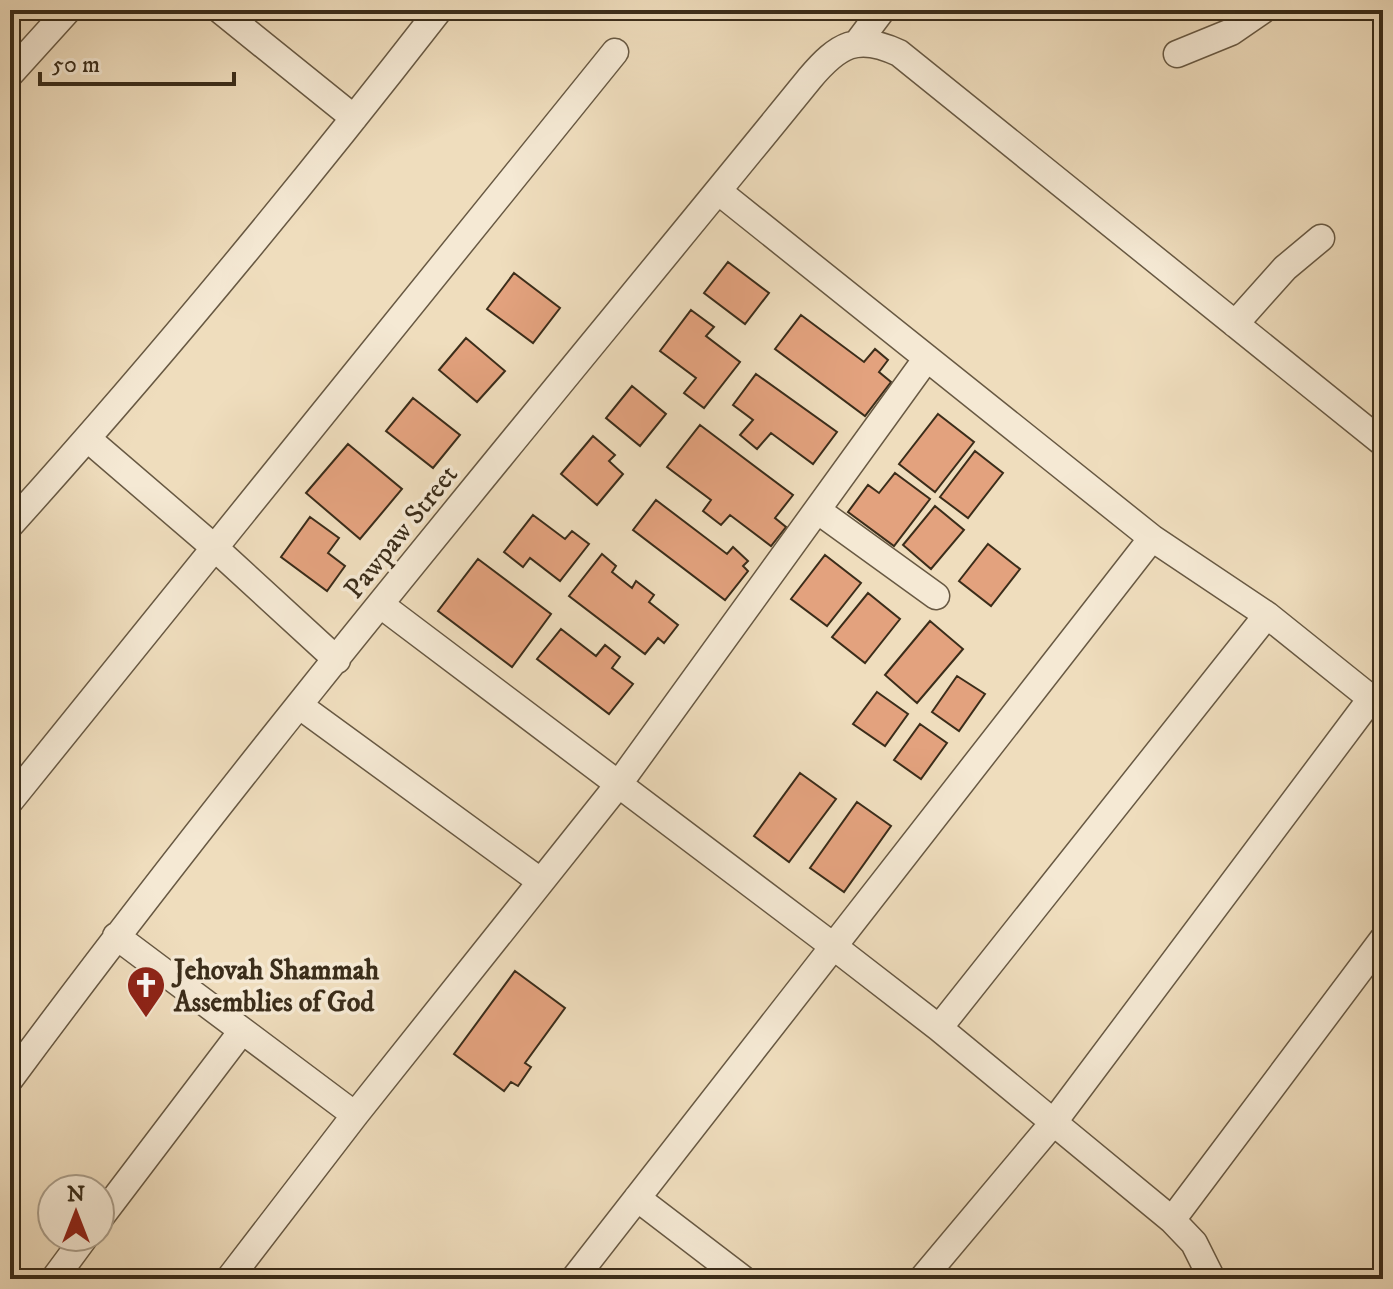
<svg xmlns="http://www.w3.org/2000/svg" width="1393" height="1289" font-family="'IM FELL DW Pica',serif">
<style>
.building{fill:#e3a27e;stroke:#3b2d1a;stroke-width:2}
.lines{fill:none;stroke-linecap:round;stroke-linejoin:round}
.street-casing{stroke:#685943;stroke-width:29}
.street{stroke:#f5e9d4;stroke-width:26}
.labels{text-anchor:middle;stroke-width:7;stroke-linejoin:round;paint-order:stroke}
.street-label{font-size:28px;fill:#3b2d1a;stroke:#f5e9d4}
.poi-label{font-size:28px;font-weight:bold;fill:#3b2d1a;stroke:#f5e9d4;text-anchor:start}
</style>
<rect width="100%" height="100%" fill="#efddbd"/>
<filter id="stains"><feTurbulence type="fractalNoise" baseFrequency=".0025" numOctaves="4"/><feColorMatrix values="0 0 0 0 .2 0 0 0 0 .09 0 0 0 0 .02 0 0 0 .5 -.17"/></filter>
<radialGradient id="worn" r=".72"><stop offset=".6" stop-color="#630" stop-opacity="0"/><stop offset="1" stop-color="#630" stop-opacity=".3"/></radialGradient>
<path class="building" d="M 728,262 L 769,293 L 745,324 L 704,293 Z
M 514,273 L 560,308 L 533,343 L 487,309 Z
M 691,310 L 714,327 L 706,336 L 740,362 L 704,408 L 684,393 L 696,378 L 660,351 Z
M 801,315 L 864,362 L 875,349 L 888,360 L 879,372 L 891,382 L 865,416 L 775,349 Z
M 466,338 L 505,371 L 477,402 L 439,370 Z
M 756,374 L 837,432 L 813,464 L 771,433 L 757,449 L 740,435 L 753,420 L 733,405 Z
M 632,386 L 666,414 L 640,446 L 606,418 Z
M 413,398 L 460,435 L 433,468 L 386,431 Z
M 938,414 L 974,442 L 935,492 L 899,464 Z
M 700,425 L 793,495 L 775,518 L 786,527 L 771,546 L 730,515 L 721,525 L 703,511 L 711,500 L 667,467 Z
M 593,436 L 615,455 L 609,461 L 623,474 L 597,505 L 561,474 Z
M 348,444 L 402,489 L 360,539 L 306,493 Z
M 975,451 L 1003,473 L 968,518 L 940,497 Z
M 895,473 L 930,499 L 894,546 L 848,512 L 868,485 L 879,493 Z
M 656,500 L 727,554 L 733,547 L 748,561 L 743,566 L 748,571 L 725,600 L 633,530 Z
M 935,506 L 964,530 L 931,569 L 903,545 Z
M 533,515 L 565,539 L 572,531 L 589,544 L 560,581 L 530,558 L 523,567 L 504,552 Z
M 310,517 L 339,538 L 328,553 L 345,566 L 327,591 L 281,557 Z
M 988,544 L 1020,569 L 991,606 L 959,581 Z
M 602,554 L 616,566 L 612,572 L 632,588 L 636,581 L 654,595 L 649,602 L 678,625 L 664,643 L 658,638 L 645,654 L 569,596 Z
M 825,555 L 861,583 L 827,626 L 791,599 Z
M 478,559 L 551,614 L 512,667 L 438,611 Z
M 868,593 L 900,619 L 865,663 L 832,637 Z
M 930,621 L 963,649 L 917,703 L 885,675 Z
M 561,629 L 596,656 L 605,645 L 620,657 L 612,668 L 633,684 L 609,714 L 537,659 Z
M 957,676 L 985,694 L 959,731 L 932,712 Z
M 877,692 L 908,714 L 885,746 L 853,724 Z
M 920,724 L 947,743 L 921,779 L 894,760 Z
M 800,773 L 836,799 L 789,862 L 754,836 Z
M 857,802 L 891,826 L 844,892 L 810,868 Z
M 515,971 L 565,1008 L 525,1063 L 531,1067 L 518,1086 L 511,1082 L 504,1091 L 454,1054 Z"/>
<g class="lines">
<defs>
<path id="street" d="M 220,10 L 354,118
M 858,42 L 882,10
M 1177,54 L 1231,32 L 1263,10
M 10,74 L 68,10
M 718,191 L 1152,538 L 1267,615 L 1383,708
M 1235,324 L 1285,268 L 1321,238
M 88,439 L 216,549 L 337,660
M 817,510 L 936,596
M 10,525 C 160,359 302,186 439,10
M 381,605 L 833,946 L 939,1028 L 1172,1220 L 1194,1243 L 1212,1279
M 300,706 L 540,881
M 10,801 L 615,52
M 116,936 L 355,1115
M 939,1028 L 1267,615
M 10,1079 C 264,736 541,409 810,78 C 838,45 857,33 899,53 L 1383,443
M 637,1198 L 743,1279
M 100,1218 L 242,1031
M 1172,1220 L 1383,939
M 54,1279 L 85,1237
M 229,1279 L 355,1115 L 618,785 L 927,358
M 574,1279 L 1152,538
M 922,1279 L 1053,1123 L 1370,700"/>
</defs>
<use href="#street" class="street-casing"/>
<use href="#street" class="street"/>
</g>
<defs>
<symbol id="church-pin" viewBox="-11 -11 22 30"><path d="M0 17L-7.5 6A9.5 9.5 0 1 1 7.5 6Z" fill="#8f2418" stroke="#f5e9d4"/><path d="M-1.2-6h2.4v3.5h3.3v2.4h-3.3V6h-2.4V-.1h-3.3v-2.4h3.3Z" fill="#fff"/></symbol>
</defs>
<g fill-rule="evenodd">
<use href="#church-pin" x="124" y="963" width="44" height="60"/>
</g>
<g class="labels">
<g class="street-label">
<text transform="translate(400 531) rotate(-51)" y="10">Pawpaw Street</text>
</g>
<g class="poi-label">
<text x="174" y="979">Jehovah Shammah<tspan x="174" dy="32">Assemblies of God</tspan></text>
</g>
</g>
<rect width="1393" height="1289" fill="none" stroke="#efddbd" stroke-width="40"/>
<rect x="12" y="12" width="1369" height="1265" fill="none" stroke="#3b2d1a" stroke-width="4"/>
<rect x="20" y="20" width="1353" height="1249" fill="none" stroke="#3b2d1a" stroke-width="2"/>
<g transform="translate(76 1213)"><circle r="38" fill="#f5e9d4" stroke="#ab9e8a" stroke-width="2"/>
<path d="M0-6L14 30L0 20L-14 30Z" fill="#8f2418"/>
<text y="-12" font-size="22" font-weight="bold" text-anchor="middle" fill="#3b2d1a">N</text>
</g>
<path d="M40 72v12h194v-12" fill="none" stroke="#3b2d1a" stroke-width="4"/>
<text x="52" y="72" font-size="24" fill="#3b2d1a" stroke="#f5e9d4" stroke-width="6" paint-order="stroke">50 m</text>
<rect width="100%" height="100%" filter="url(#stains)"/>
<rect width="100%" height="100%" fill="url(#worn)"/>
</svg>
